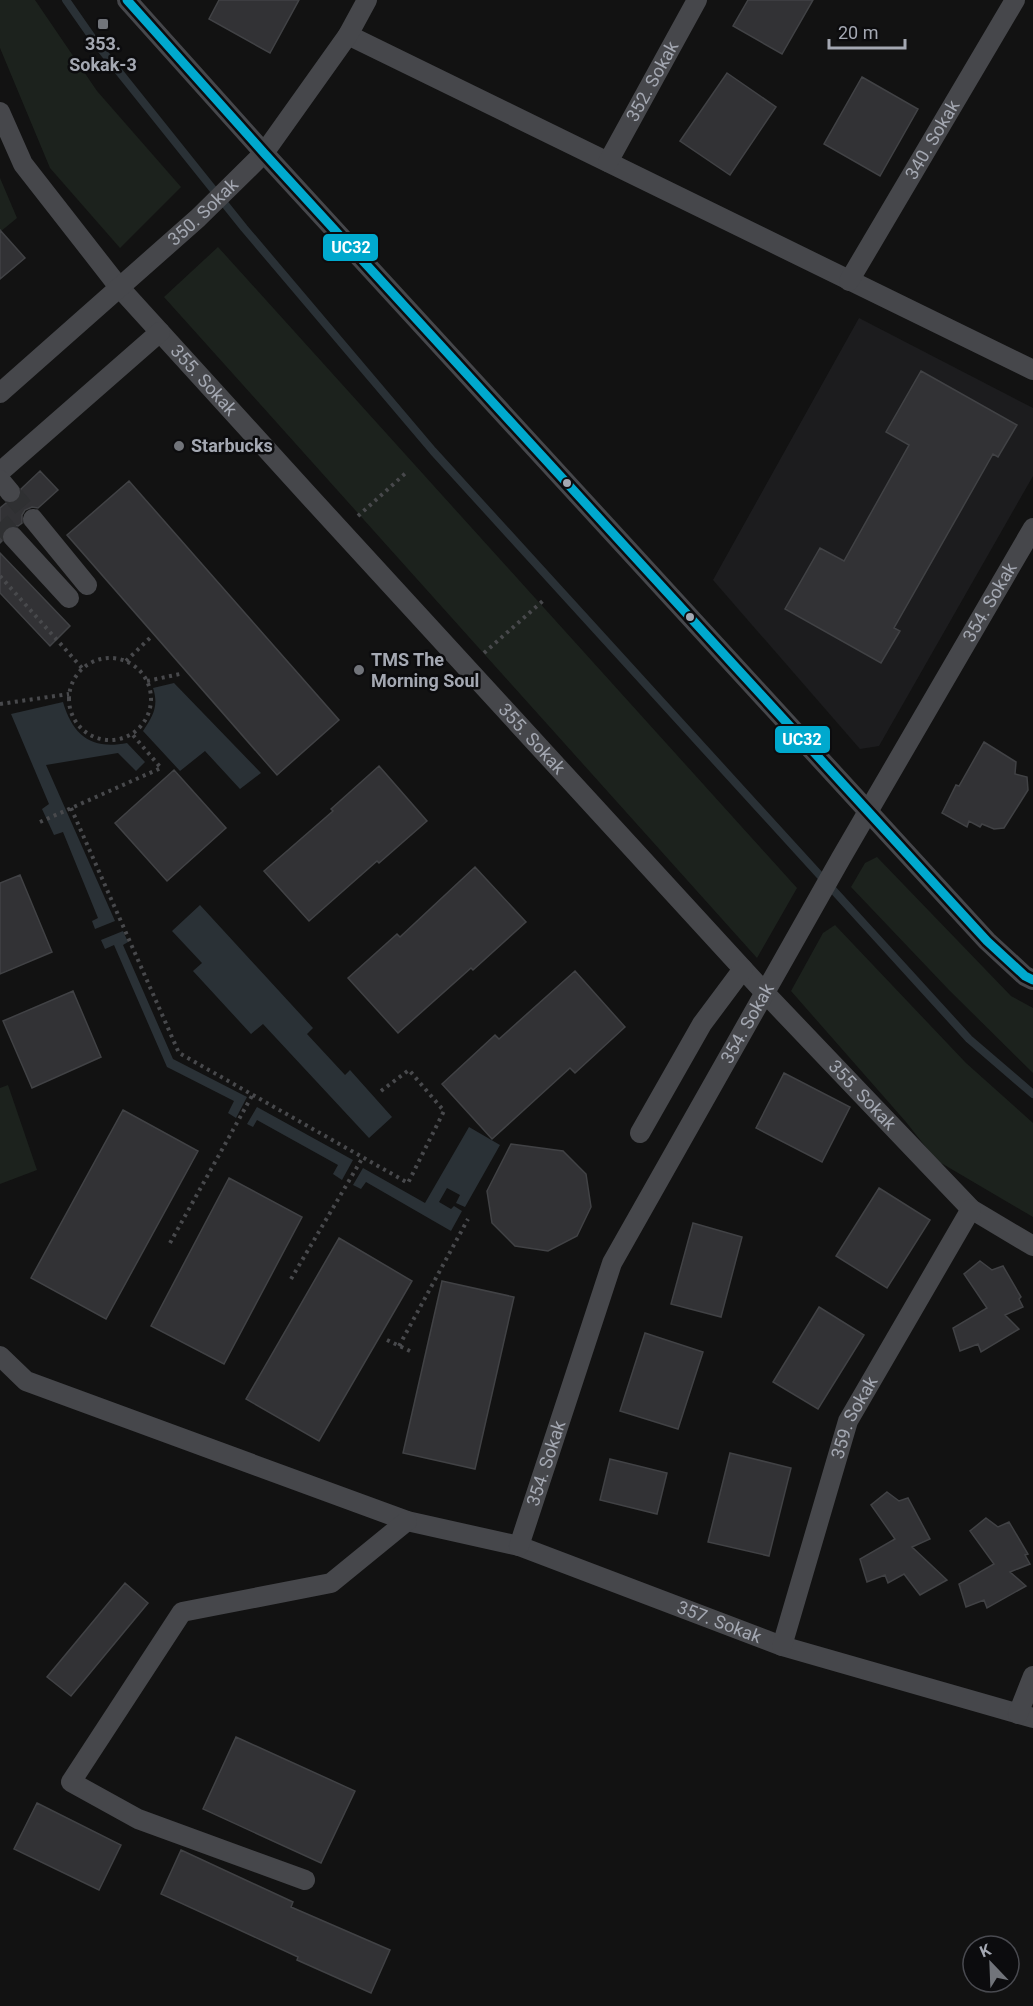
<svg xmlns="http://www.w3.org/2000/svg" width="1033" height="2006" font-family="Roboto,sans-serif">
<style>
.built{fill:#1c1c1e}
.green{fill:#1c221d}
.water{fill:#2a3136}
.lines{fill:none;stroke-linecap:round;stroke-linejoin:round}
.stream{stroke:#2a3136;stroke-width:8}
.building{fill:#323235;stroke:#414245;stroke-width:1.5}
.street-tunnel{stroke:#2f3032;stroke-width:20;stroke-dasharray:20 10;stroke-linecap:butt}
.path{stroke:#48494c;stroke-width:4;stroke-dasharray:3 4.5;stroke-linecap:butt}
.street{stroke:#46474b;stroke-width:20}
.bus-1-casing{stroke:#0c0c0e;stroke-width:14}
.bus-1{stroke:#00a9ce;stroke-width:9}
.poi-dot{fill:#71747a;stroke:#0c0c0e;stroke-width:2}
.bus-dot{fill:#a4a8b2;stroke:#0c0c0e;stroke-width:2}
.labels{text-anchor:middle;stroke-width:5;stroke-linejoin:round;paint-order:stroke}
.poi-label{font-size:18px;font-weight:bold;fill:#a4a8b2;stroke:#0c0c0e;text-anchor:start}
.street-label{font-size:18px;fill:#a4a8b2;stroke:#0c0c0e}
.line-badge{stroke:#0c0c0e;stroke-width:2}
.badge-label{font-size:16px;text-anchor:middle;font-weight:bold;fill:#fff}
</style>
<rect width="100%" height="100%" fill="#121212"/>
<path class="built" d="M 859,318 L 1033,408 L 1033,476 L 879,746 L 860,749 L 713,580 Z"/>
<path class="green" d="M 0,0 L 35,0 L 97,91 L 181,187 L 120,248 L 50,168 L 0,48 Z
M 0,178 L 17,218 L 0,232 Z
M 218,247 L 797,888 L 757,958 L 164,297 Z
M 877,857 L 1011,996 L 1033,1008 L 1033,1073 L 949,990 L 851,887 L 865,863 Z
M 835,925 L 966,1063 L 1033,1123 L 1033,1217 L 936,1160 L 906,1122 L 791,991 L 823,933 Z
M 8,1085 L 37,1170 L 0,1184 L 0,1088 Z"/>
<path class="water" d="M 174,683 L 261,773 L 240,789 L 205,751 L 180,771 L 143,731 C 153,716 159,706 153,688 Z
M 63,702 C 73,736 92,750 127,743 L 145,762 L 136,771 L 118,753 L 46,765 L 115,921 L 95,929 L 92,921 L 98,918 L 63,832 L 54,835 L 42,809 L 49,804 L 11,714 Z
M 200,905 L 313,1028 L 307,1034 L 345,1075 L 350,1070 L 392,1117 L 369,1138 L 263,1024 L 251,1034 L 193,971 L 202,963 L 172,931 Z
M 123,931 L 128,942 L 123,945 L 173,1059 L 247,1097 L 236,1118 L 228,1113 L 234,1101 L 167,1067 L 114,945 L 105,949 L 101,940 Z
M 257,1107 L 353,1160 L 342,1180 L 333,1174 L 338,1165 L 257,1120 L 253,1127 L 247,1124 Z
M 469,1127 L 500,1145 L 465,1207 L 456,1203 L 460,1195 L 447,1188 L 439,1202 L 451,1209 L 454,1206 L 462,1211 L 451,1231 L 366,1182 L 361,1189 L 353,1185 L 363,1168 L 425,1203 Z"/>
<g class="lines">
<path class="stream" d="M 66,0 L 96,43 L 244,228 L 433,451 L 969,1039 L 1033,1094"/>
</g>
<path class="building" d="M 219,0 L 299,0 L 270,53 L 209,19 Z
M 748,0 L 813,0 L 782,54 L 733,26 Z
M 727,73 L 776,107 L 730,175 L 680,141 Z
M 862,77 L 918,109 L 880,176 L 824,144 Z
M 0,230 L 25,258 L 0,279 Z
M 921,371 L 1017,425 L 998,457 L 993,454 L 894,628 L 900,631 L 881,663 L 785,609 L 820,548 L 844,561 L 909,445 L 886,432 Z
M 40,471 L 58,490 L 38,508 L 32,507 L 25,510 L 22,515 L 22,523 L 18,526 L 11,525 L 5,528 L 2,533 L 2,541 L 0,543 L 0,508 L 6,503 L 13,504 L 18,501 L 21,496 L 21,489 Z
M 129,481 L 339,720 L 277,775 L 67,535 Z
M 0,553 L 70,626 L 50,646 L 0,593 Z
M 984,742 L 1016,762 L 1015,774 L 1027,777 L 1028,790 L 1004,828 L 994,829 L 982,824 L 980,827 L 969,821 L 967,827 L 942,813 L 956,785 L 959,786 Z
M 379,766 L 427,821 L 379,863 L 377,861 L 309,921 L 264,871 L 333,811 L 331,809 Z
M 174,770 L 226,828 L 167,881 L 115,823 Z
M 475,867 L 526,922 L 473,970 L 471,968 L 398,1033 L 348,978 L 397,934 L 400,937 Z
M 20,875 L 52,952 L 0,974 L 0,883 Z
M 575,971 L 625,1027 L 575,1073 L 570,1068 L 492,1139 L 442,1084 L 495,1035 L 499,1039 Z
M 73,991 L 101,1057 L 32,1088 L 3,1021 Z
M 784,1073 L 850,1107 L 822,1162 L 756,1128 Z
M 123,1110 L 198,1151 L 106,1319 L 31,1278 Z
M 511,1144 L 563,1151 L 586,1174 L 591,1207 L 577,1236 L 548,1251 L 515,1246 L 492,1223 L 487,1191 Z
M 229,1178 L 302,1217 L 224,1364 L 151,1326 Z
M 879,1188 L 930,1220 L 887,1288 L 836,1256 Z
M 693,1223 L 742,1237 L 721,1317 L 671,1304 Z
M 339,1238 L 412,1281 L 319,1441 L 246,1399 Z
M 980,1261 L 992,1270 L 1003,1266 L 1021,1297 L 1019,1299 L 1023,1307 L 1005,1315 L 1019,1329 L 981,1352 L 978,1344 L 960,1351 L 953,1328 L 987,1308 L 964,1274 Z
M 442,1281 L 514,1297 L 475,1469 L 403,1453 Z
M 819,1307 L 864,1335 L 818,1409 L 773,1382 Z
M 645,1333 L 703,1352 L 678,1429 L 620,1411 Z
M 730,1453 L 791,1468 L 769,1556 L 708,1542 Z
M 610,1459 L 667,1473 L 657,1514 L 600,1500 Z
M 887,1492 L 899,1501 L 908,1498 L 930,1539 L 912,1547 L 947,1580 L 920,1595 L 904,1574 L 888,1583 L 885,1575 L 867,1582 L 860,1559 L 895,1539 L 871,1505 Z
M 986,1518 L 998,1527 L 1009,1522 L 1028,1554 L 1025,1555 L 1030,1564 L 1010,1572 L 1026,1586 L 987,1608 L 984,1600 L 966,1607 L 959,1584 L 994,1564 L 970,1531 Z
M 125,1583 L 148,1603 L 71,1696 L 47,1677 Z
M 236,1737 L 355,1791 L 321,1863 L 203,1809 Z
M 37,1803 L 121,1845 L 99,1890 L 14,1849 Z
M 181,1850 L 293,1902 L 291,1907 L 390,1950 L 371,1993 L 297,1960 L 298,1957 L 161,1894 Z"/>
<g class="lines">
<path class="street-tunnel" d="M 10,492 L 33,519
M 0,522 L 13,537"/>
<path class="path" d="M 358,516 L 408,471
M 0,576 L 82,668
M 484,653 L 545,599
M69 699a41 41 0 1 1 82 0a41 41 0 1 1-82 0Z
M 126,661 L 153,635
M 147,681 L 180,674
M 0,704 L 69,694
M 71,808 L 179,1053 L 408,1183 L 444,1111 L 409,1070 L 381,1091
M 40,822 L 161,768 L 132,734
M 170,1243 L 253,1094
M 291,1279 L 363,1157
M 387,1340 L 414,1353
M 399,1346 L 468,1219"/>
<g class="street">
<path d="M 127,0 L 264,153 L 987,941 L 1025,976 L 1033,980"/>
<path d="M 348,35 L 1033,370"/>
<path id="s1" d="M 0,112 L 23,164 L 119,287 L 310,497 L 765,993 L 971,1209 L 1033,1246"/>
<path id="s2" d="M 608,162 L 697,0"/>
<path id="s3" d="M 849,281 L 1015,0"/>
<path id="s4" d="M 0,393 L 198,218 L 264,153 L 348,35 L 367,0"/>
<path d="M 0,472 L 160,332"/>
<path d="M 0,480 L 10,492"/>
<path d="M 33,519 L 87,585"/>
<path d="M 13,537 L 69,598"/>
<path d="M 640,1133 L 702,1024 L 743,969"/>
<path id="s5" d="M 0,1356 L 26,1381 L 407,1521 L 519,1546 L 782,1646 L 1033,1718"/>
<path id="s6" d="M 519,1546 L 612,1263 L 841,858 L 1033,528"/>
<path id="s7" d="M 782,1646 L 848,1421 L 971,1209"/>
<path d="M 1018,1714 L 1033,1676"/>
<path d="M 305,1880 L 138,1819 L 71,1782 L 182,1612 L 331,1583 L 407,1521"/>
</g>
<defs>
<path id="bus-1" d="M 127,0 L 264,153 L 987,941 L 1025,976 L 1033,980"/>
</defs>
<use href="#bus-1" class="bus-1-casing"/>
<use href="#bus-1" class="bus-1"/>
</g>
<g class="poi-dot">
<rect x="97" y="18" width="12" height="12" rx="3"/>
<circle cx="179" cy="446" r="6"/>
<circle cx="359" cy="670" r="6"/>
</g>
<g class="bus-dot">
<circle cx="567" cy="483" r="5"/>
<circle cx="690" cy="617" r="5"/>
</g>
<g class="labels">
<g class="poi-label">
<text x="103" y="50" text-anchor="middle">353.<tspan x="103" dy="21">Sokak-3</tspan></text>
<text x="191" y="452">Starbucks</text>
<text x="371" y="666">TMS The<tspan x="371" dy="21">Morning Soul</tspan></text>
</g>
<g class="street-label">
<text dy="6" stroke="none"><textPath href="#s2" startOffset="92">352. Sokak</textPath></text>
<text dy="6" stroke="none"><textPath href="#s3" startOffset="164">340. Sokak</textPath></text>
<text dy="6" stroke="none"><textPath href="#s4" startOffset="272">350. Sokak</textPath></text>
<text dy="6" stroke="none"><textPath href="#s1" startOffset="339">355. Sokak</textPath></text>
<text dy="6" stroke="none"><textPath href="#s6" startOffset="1059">354. Sokak</textPath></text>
<text dy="6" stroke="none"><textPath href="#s1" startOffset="825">355. Sokak</textPath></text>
<text dy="6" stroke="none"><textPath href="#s6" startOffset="573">354. Sokak</textPath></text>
<text dy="6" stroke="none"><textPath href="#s1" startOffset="1311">355. Sokak</textPath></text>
<text dy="6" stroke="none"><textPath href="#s7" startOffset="240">359. Sokak</textPath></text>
<text dy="6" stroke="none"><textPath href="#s6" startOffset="87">354. Sokak</textPath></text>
<text dy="6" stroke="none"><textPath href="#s5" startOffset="771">357. Sokak</textPath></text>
</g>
</g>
<g class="line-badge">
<rect x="322" y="233" width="57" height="29" rx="6" fill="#00a9ce"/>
<rect x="774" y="725" width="57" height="29" rx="6" fill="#00a9ce"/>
</g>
<g class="badge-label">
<text x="351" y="253">UC32</text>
<text x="802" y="745">UC32</text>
</g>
<g transform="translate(991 1964) rotate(337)"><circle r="28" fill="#0c0c0e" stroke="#494a50" stroke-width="1.5"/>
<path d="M0-4.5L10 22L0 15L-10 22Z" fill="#71747a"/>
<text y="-9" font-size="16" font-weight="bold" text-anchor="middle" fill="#a4a8b2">K</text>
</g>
<path d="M829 39v9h76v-9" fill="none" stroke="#a4a8b2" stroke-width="3"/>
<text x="838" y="39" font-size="18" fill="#a4a8b2" stroke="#0c0c0e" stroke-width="4.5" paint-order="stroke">20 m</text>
</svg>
